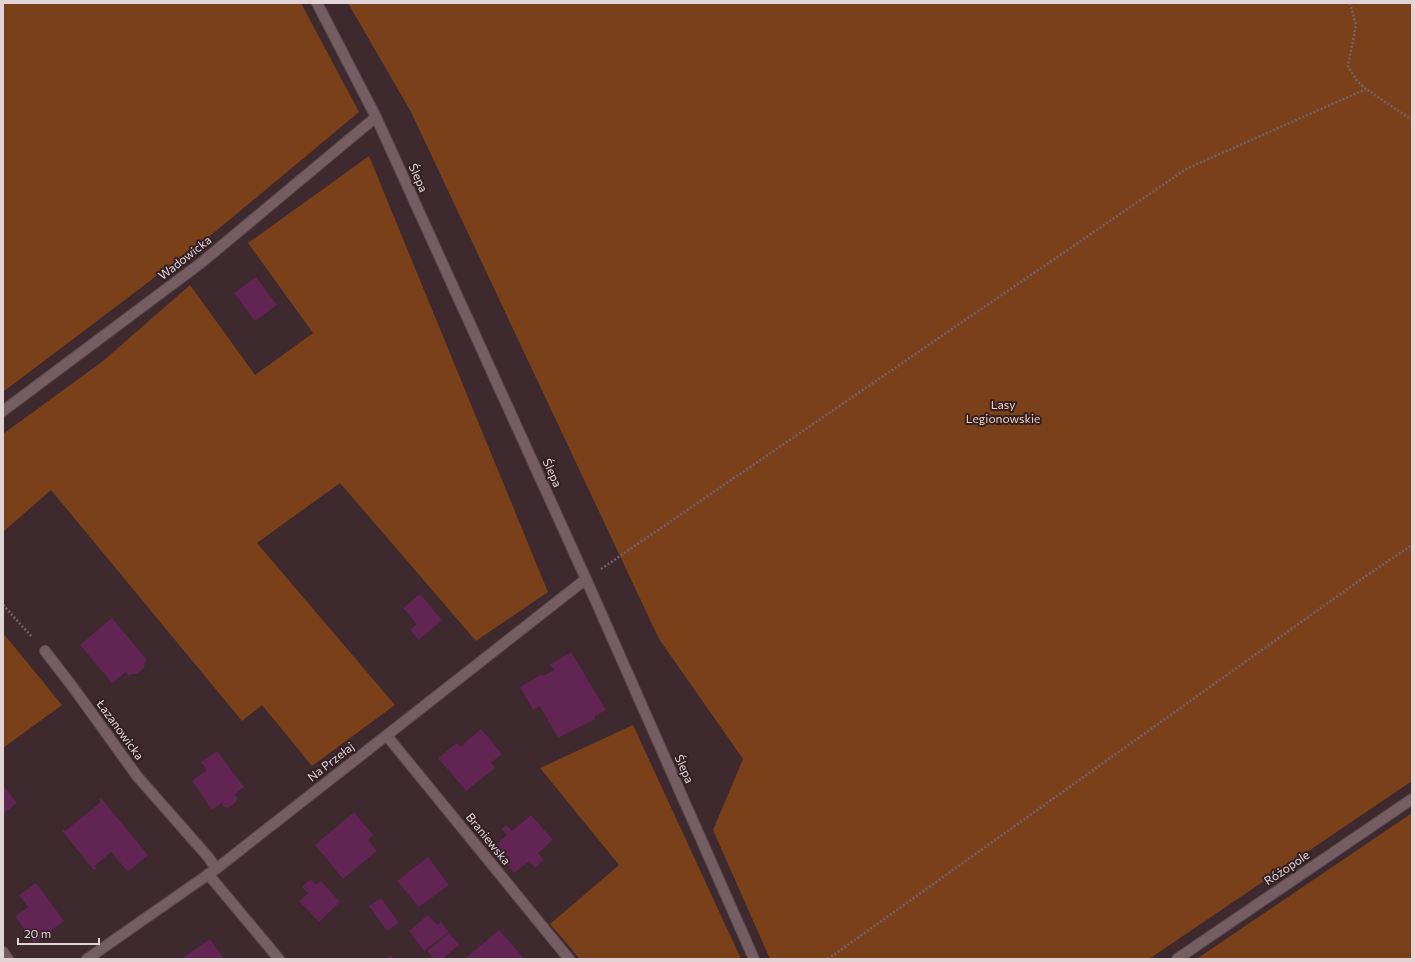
<svg xmlns="http://www.w3.org/2000/svg" width="1415" height="962" font-family="Commissioner,sans-serif">
<style>
.green{fill:#794019}
.building{fill:#622453}
.lines{fill:none;stroke-linecap:round;stroke-linejoin:round}
.lane-casing{stroke:#59484c;stroke-width:12}
.street-casing{stroke:#59484c;stroke-width:12}
.path{stroke:#736165;stroke-width:2.5;stroke-dasharray:2 2;stroke-linecap:butt}
.lane{stroke:#755e63;stroke-width:10}
.street{stroke:#755e63;stroke-width:10}
.labels{text-anchor:middle;stroke-width:4;stroke-linejoin:round;paint-order:stroke}
.street-label{font-size:12px;fill:#e1d3d6;stroke:#332025}
.park-label{font-size:12px;fill:#f9d1b9;stroke:#332025}
</style>
<rect width="100%" height="100%" fill="#3d292e"/>
<path class="green" d="M 3,3 L 301,3 L 359,112 L 216,231 L 3,392 Z
M 348,3 L 1412,3 L 1412,781 L 1149,959 L 770,959 L 713,830 L 743,759 L 659,639 L 411,112 Z
M 369,156 L 548,592 L 476,641 L 340,483 L 257,543 L 395,705 L 312,766 L 262,705 L 242,721 L 51,490 L 3,532 L 3,434 L 103,361 L 190,285 L 255,375 L 313,333 L 248,243 Z
M 3,633 L 62,705 L 3,748 Z
M 633,725 L 741,959 L 580,959 L 550,924 L 619,865 L 540,768 Z
M 1412,813 L 1412,959 L 1198,958 Z"/>
<path class="building" d="M 256,277 L 277,305 L 255,321 L 234,293 Z
M 420,594 L 442,620 L 419,640 L 410,630 L 417,624 L 403,608 Z
M 112,618 L 147,660 L 145,662 L 144,668 L 137,674 L 131,674 L 129,676 L 126,672 L 112,683 L 80,645 Z
M 571,652 L 606,710 L 595,716 L 595,719 L 558,738 L 540,706 L 533,710 L 520,687 L 542,674 L 543,676 L 554,670 L 550,665 Z
M 481,729 L 502,754 L 491,763 L 495,768 L 466,791 L 438,758 L 457,743 L 460,747 Z
M 217,751 L 244,787 L 235,794 L 237,798 L 236,802 L 228,808 L 224,807 L 221,803 L 212,810 L 192,781 L 207,770 L 201,762 Z
M 3,785 L 17,803 L 3,814 Z
M 101,798 L 148,855 L 128,872 L 111,852 L 94,866 L 97,868 L 94,870 L 62,831 L 63,829 L 65,831 L 101,802 L 99,799 Z
M 354,812 L 373,835 L 368,840 L 377,851 L 343,879 L 315,845 Z
M 531,815 L 553,840 L 538,853 L 544,860 L 535,868 L 529,861 L 514,873 L 501,856 L 497,859 L 491,851 L 494,849 L 493,847 L 507,835 L 502,829 L 506,825 L 512,831 Z
M 428,857 L 449,885 L 419,907 L 397,881 Z
M 311,879 L 316,885 L 321,881 L 340,902 L 319,922 L 299,901 L 308,893 L 302,887 Z
M 36,883 L 64,921 L 34,943 L 15,916 L 28,907 L 19,895 Z
M 381,898 L 399,923 L 387,931 L 369,906 Z
M 428,915 L 437,925 L 441,922 L 449,932 L 424,951 L 409,931 Z
M 499,930 L 523,957 L 520,959 L 465,959 Z
M 449,933 L 459,945 L 442,959 L 434,959 L 427,951 Z
M 210,939 L 224,959 L 181,959 Z
M 391,955 L 394,959 L 385,959 Z"/>
<g class="lines">
<defs>
<path id="lane" d="M 3,952 L 8,959"/>
<path id="street" d="M 317,3 L 376,117 L 586,579 L 754,959
M 3,411 L 201,263 L 376,117
M 45,651 L 75,690 L 137,776 L 209,858 L 216,869
M 387,736 L 569,959
M 208,874 L 279,959
M 87,959 L 216,869 L 586,579
M 1177,959 L 1412,799"/>
</defs>
<use href="#lane" class="lane-casing"/>
<use href="#street" class="street-casing"/>
<path class="path" d="M 1350,3 L 1356,25 L 1348,66 L 1357,81 L 1366,89 L 1412,120
M 601,569 L 1186,169 L 1366,89
M 3,605 L 32,637
M 828,959 L 1363,578 L 1412,545"/>
<use href="#lane" class="lane"/>
<use href="#street" class="street"/>
</g>
<g class="labels">
<g class="street-label">
<text transform="translate(418 178) rotate(66)" y="4">Ślepa</text>
<text transform="translate(185 258) rotate(-38)" y="4">Wadowicka</text>
<text transform="translate(552 473) rotate(66)" y="4">Ślepa</text>
<text transform="translate(120 730) rotate(54)" y="4">Łazanowicka</text>
<text transform="translate(331 762) rotate(-38)" y="4">Na Przełaj</text>
<text transform="translate(684 769) rotate(66)" y="4">Ślepa</text>
<text transform="translate(488 839) rotate(51)" y="4">Braniewska</text>
<text transform="translate(1287 868) rotate(-34)" y="4">Różopole</text>
</g>
<g class="park-label">
<text x="1003" y="409">Lasy<tspan x="1003" dy="14">Legionowskie</tspan></text>
</g>
</g>
<rect width="1415" height="962" fill="none" stroke="#e1d3d6" stroke-width="8"/>
<path d="M18 938v6h81v-6" fill="none" stroke="#e1d3d6" stroke-width="2"/>
<text x="24" y="938" font-size="12" fill="#e1d3d6" stroke="#332025" stroke-width="3" paint-order="stroke">20 m</text>
</svg>
